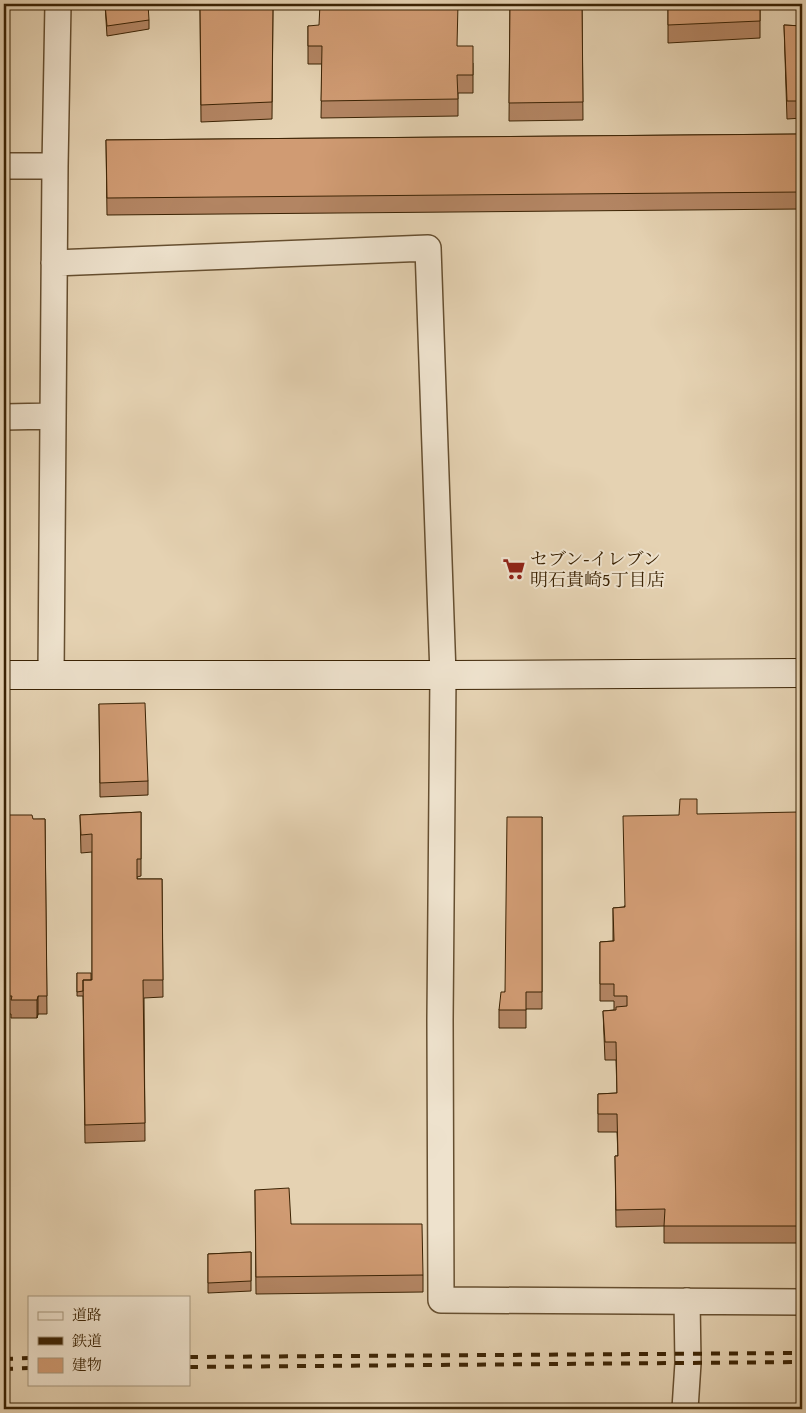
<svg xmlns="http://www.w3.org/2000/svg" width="806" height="1413" font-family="'Gentium Book Plus','Noto Serif JP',serif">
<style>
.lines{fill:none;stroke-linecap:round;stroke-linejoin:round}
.street-casing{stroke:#664f30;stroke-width:28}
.secondary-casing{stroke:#3b2304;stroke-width:30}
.street{stroke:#eee2cd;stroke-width:25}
.secondary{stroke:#eee2cd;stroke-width:28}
.rail{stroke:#3b2304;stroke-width:4;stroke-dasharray:9 9;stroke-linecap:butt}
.wall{fill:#b38563;stroke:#3b2304}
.shaded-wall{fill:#926c50;stroke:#3b2304}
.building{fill:#d09b73;stroke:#3b2304}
.labels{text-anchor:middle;stroke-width:4;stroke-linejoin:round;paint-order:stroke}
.poi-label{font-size:18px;fill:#3b2304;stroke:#eee2cd;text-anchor:start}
</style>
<rect width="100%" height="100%" fill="#e5d2b2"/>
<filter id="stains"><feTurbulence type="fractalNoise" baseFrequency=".004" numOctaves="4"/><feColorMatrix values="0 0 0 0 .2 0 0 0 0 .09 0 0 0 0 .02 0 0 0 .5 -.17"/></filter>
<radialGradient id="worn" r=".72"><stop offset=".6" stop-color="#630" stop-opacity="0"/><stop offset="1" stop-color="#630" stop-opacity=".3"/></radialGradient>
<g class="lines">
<defs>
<path id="street" d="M 4,166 L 55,166
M 54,263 L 428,248 L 443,675 L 440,1020 L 441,1300 L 802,1302
M 4,417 L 53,416
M 51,674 L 55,166 L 58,4
M 685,1409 L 688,1363 L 687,1301"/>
<path id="secondary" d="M 4,675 L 443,675 L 802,673"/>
</defs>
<use href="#street" class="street-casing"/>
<use href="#secondary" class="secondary-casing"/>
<use href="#street" class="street"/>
<use href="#secondary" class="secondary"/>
<path class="rail" d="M 189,1357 L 802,1353
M 4,1359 L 29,1358
M 189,1367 L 802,1362
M 4,1369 L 29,1368"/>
</g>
<path class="wall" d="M 105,4 L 149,20 L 149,29 L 107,36 Z
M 200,4 L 273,4 L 272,119 L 201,122 Z
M 510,4 L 582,4 L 583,120 L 509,121 Z
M 668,4 L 760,4 L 760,38 L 668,43 Z
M 784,25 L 802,26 L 802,118 L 787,119 Z
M 308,26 L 457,46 L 473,63 L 473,93 L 458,93 L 458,116 L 321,118 L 322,64 L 308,64 Z
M 802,134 L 802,209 L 107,215 L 106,140 Z
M 99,704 L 148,781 L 148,795 L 100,797 Z
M 141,812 L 141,876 L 137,877 L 137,879 L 162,879 L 163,997 L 144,998 L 145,1141 L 85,1143 L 83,996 L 77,996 L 77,973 L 92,980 L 92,852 L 81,853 L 80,815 Z
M 697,814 L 801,1129 L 802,1129 L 802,1243 L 664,1243 L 664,1226 L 616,1227 L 615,1156 L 618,1156 L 617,1132 L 598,1132 L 598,1094 L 617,1093 L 616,1060 L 605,1060 L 603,1011 L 614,1010 L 614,1001 L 600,1001 L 600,942 L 613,941 L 613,908 L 624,907 L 679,815 Z
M 542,817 L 542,1009 L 526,1009 L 526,1028 L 499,1028 L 499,1010 L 505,992 Z
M 45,819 L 47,1014 L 38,1014 L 37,1018 L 11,1018 L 11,1014 L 4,1014 L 4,820 Z
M 255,1190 L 291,1224 L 423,1275 L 423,1292 L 256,1294 Z
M 251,1252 L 251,1291 L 208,1293 L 208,1254 Z"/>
<path class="shaded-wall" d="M 38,996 L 38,1014 L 37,1018 L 37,1000 Z"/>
<path class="building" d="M 105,4 L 148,4 L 149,20 L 107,26 Z
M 200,4 L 273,4 L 272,102 L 201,105 Z
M 320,4 L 458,4 L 457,46 L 473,46 L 473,75 L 457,75 L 458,99 L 321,101 L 322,46 L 308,46 L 308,26 L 319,25 Z
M 510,4 L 582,4 L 583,102 L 509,103 Z
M 668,4 L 760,4 L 760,21 L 668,25 Z
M 784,25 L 802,26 L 802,101 L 787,101 Z
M 802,134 L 802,192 L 107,198 L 106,140 Z
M 145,703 L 148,781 L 100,783 L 99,704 Z
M 680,799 L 697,799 L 697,814 L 799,812 L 801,1129 L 802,1129 L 802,1226 L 664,1226 L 665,1209 L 616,1210 L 615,1156 L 618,1156 L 617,1114 L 598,1114 L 598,1094 L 617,1093 L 616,1042 L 605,1042 L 603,1011 L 616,1010 L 616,1007 L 627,1006 L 627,996 L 614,996 L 614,984 L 600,984 L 600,942 L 614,941 L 613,908 L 625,907 L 623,816 L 679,815 Z
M 141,812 L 141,859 L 137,859 L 137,879 L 162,879 L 163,980 L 143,980 L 145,1123 L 85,1125 L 83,980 L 92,980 L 92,834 L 81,835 L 80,815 Z
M 8,815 L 32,815 L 33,819 L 45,819 L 47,996 L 38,996 L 37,1000 L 11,1000 L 12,996 L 4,996 L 4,820 L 8,820 Z
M 507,817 L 542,817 L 542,992 L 526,992 L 526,1010 L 499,1010 L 501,992 L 505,992 Z
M 77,973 L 91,973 L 91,980 L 83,980 L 83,991 L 77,992 Z
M 289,1188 L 291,1224 L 422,1224 L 423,1275 L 256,1277 L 255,1190 Z
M 251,1252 L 251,1281 L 208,1283 L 208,1254 Z"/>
<defs>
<symbol id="supermarket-bare" viewBox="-9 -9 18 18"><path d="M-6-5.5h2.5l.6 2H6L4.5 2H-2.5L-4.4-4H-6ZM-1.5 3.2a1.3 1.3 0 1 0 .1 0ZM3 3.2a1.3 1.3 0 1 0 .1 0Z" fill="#8f2418" stroke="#eee2cd" stroke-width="2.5" paint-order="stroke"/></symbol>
</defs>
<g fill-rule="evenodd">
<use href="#supermarket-bare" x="498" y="553" width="32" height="32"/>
</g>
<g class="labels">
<g class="poi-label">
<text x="530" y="565">セブン-イレブン<tspan x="530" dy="21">明石貴崎5丁目店</tspan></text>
</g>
</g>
<rect width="806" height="1413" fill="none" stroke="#e5d2b2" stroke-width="20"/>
<rect x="5" y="5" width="796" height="1403" fill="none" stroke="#3b2304" stroke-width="2.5"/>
<rect x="10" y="10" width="786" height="1393" fill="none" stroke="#3b2304"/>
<rect x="28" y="1296" width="162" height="90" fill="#eee2cd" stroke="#a6967d"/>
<rect x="38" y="1312" width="25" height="8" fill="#eee2cd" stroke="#a6967d"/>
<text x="72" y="1320" font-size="15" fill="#3b2304">道路</text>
<rect x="38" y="1337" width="25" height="8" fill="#3b2304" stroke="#a6967d"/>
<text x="72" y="1346" font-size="15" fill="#3b2304">鉄道</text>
<rect x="38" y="1358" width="25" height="15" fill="#d09b73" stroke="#a6967d"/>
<text x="72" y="1370" font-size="15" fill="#3b2304">建物</text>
<rect width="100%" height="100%" filter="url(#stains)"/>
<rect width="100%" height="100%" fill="url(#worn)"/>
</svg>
